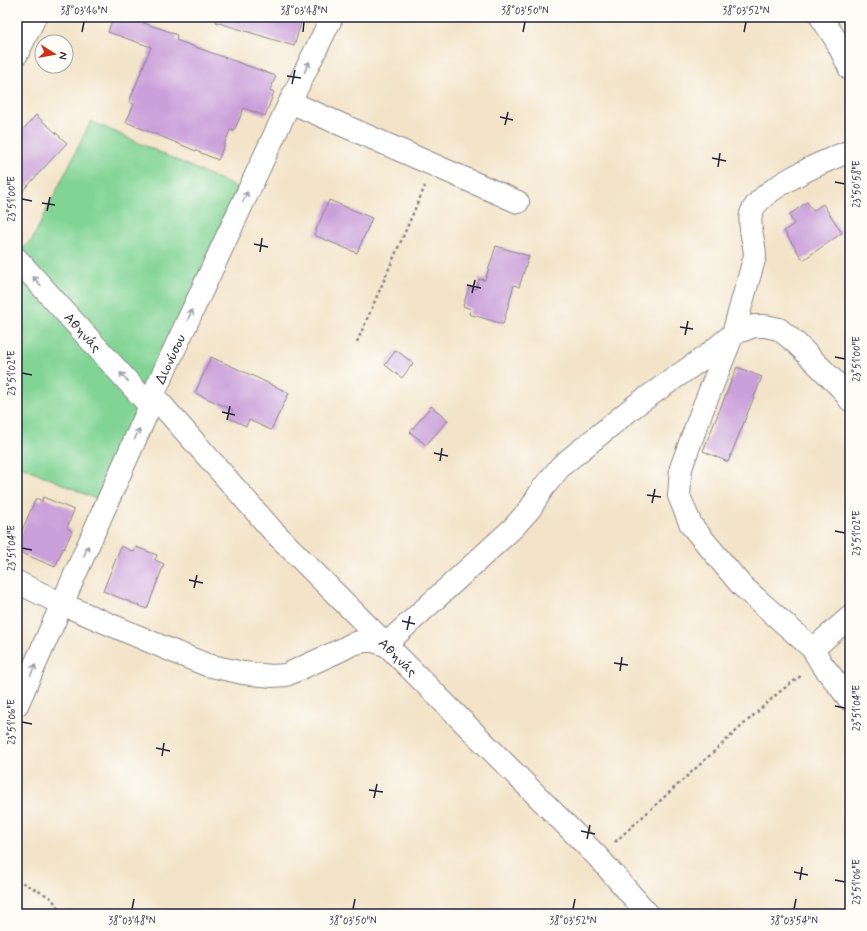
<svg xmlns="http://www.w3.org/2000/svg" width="867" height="931" font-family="Mynerve,sans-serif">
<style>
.green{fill:#82d495;stroke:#527b68}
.building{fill:#caa0da}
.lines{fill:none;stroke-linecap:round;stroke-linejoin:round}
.minor-casing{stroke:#8a8382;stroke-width:24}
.tertiary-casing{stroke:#8a8382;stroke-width:24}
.path{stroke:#8a8382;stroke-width:2.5;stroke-dasharray:3 3;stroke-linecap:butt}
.minor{stroke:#fff;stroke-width:22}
.tertiary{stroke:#fff;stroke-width:22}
.oneway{stroke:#9c9ca7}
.ticks{fill:none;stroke:#22223b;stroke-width:1.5}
.labels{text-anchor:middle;stroke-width:3;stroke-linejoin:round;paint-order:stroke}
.street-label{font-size:14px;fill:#22223b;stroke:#fdfcf7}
.neatline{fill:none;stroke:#22223b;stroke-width:1.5}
.ticks-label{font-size:10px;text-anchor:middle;fill:#22223b}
</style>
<rect width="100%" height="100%" fill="#fdfcf7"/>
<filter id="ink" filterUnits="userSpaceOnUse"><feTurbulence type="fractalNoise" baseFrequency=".025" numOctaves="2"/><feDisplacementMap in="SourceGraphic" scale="8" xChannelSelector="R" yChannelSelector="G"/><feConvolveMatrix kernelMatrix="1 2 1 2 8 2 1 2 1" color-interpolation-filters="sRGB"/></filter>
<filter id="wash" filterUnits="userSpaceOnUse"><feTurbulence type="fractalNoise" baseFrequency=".012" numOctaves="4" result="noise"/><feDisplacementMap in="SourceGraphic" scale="16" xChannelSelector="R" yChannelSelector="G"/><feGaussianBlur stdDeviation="0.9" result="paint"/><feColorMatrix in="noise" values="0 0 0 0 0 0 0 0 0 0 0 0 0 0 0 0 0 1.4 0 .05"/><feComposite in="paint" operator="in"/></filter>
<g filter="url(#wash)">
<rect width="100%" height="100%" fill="#f3e4c9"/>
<path class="green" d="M 91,121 L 238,188 L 96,499 L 17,464 L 17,253 L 32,240 Z"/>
<g id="blocks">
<path class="building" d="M 113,17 L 125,17 L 165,30 L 177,35 L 176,40 L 276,76 L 270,90 L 274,92 L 265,116 L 244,108 L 234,131 L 230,130 L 218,160 L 126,122 L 134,104 L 129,102 L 151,47 L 108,32 Z
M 216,17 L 303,17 L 294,46 L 216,22 Z
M 36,115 L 67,143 L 17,197 L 17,136 Z
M 329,200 L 372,218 L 357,253 L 314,235 Z
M 807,202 L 813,211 L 823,204 L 842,233 L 803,260 L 784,231 L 794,224 L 789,215 Z
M 496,246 L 529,256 L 519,287 L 514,285 L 503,324 L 469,314 L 471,309 L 463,306 L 469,287 L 476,289 L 479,279 L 485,280 Z
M 396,350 L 413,363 L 402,378 L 385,365 Z
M 211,357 L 251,375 L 289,393 L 271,430 L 249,420 L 246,426 L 229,418 L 233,410 L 195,393 Z
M 737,367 L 762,377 L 728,462 L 703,451 Z
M 431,406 L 448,420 L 426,445 L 410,432 Z
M 43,497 L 74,510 L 67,528 L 72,531 L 64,549 L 63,548 L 55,567 L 17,551 L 17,542 L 36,498 L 42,501 Z
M 121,546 L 134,552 L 136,547 L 157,555 L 155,560 L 164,564 L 147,609 L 103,591 Z"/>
</g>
</g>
<g filter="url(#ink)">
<use href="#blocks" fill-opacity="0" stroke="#8a8382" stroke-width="1"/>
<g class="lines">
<defs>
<path id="minor" d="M 821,17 L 836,40 L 850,69
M 17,54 L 35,17
M 290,102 L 518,202
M 850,151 C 827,160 758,189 751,214 C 748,228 755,242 755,256 L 733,334 L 701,413 L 681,468 L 679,496 L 691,525 L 741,585 L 813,649 L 821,663 L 850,700
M 17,259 L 150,406
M 153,395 L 273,531 L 598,857 L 648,914
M 17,582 L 62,604 L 177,653 L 207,665 L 243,673 L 272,676 L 286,675 L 343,649 L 352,644 L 364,641 L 374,641 L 385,645 L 513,528 L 530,509 L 543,488 L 561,466 L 636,405 L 709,354 L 733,334 L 754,326 L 765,326 L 779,329 L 796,343 L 842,389 L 850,400
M 813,649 L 850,617"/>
<path id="tertiary" d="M 17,705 L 150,406 L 153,395 L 290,102 L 332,17"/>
</defs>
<use href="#minor" class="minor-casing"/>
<use href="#tertiary" class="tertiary-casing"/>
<path class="path" d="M 357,342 L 425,186
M 615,842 L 778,693 L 802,675
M 17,880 L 50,897 L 60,909 L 67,914"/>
<use href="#minor" class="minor"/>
<use href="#tertiary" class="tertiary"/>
</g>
<defs><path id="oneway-shaft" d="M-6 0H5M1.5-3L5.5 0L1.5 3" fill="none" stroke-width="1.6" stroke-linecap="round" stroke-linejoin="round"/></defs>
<g class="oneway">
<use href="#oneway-shaft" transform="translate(307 67) rotate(-64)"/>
<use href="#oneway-shaft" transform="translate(245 197) rotate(-65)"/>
<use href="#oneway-shaft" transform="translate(37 281) rotate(-132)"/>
<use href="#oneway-shaft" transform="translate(190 315) rotate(-65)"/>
<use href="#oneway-shaft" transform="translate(124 377) rotate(-132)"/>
<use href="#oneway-shaft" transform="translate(137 434) rotate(-66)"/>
<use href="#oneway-shaft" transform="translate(86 551) rotate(-66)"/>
<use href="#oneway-shaft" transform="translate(33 670) rotate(-66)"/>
</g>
</g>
<path class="ticks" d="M 82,32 L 84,22M 303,32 L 304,22M 523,32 L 525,22M 744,32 L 746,22M 287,76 L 301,78M 292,84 L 295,70M 500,117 L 513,120M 505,125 L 508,112M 712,158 L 726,161M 718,167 L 720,153M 835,182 L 845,184M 22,199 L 32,201M 42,203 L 55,205M 47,211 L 50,197M 254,244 L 268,247M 260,252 L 262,238M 467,285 L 481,288M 472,293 L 475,280M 680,327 L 693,329M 685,335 L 688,321M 835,357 L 845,359M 22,373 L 32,375M 222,412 L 235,415M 227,420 L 230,406M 434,453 L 448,456M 440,461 L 442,448M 647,495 L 661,497M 652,503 L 655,489M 835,531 L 845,533M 22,548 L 32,550M 189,580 L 203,583M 194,588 L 197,575M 402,621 L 415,624M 407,630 L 410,616M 614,663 L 628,665M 620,671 L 622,657M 835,706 L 845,708M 22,722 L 32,724M 156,748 L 170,751M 162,756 L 164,743M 369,790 L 383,792M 374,798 L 377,784M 581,831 L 595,834M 587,839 L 590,825M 794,872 L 808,875M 800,880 L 802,867M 835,880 L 845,882M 132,909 L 134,899M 353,909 L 355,899M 573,909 L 575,899M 794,909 L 796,899"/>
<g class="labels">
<g class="street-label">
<text transform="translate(83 332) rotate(48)" y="5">Αθηνάς</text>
<text transform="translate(170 359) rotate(-65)" y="5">Διονύσου</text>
<text transform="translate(398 657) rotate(45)" y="5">Αθηνάς</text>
</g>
</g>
<rect width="867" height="931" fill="none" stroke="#fdfcf7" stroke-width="44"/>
<g transform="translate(54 54) rotate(101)"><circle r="19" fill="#fdfcf7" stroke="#a5a5ac"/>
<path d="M0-3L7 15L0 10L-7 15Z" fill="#c8321e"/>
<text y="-6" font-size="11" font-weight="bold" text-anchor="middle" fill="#22223b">N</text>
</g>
<rect x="22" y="22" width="823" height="887" class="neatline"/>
<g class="ticks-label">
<text x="84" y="14">38°03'46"N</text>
<text x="304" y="14">38°03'48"N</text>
<text x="525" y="14">38°03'50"N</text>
<text x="746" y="14">38°03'52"N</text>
<text transform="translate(856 184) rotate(-90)" y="4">23°50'58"E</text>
<text transform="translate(11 199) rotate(-90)" y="4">23°51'00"E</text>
<text transform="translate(856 359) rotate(-90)" y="4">23°51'00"E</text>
<text transform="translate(11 373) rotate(-90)" y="4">23°51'02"E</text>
<text transform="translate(856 533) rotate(-90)" y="4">23°51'02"E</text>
<text transform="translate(11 548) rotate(-90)" y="4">23°51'04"E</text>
<text transform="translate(856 708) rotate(-90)" y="4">23°51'04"E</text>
<text transform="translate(11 722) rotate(-90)" y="4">23°51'06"E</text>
<text transform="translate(856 882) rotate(-90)" y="4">23°51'06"E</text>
<text x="132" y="924">38°03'48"N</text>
<text x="353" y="924">38°03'50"N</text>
<text x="573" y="924">38°03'52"N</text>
<text x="794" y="924">38°03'54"N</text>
</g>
</svg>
